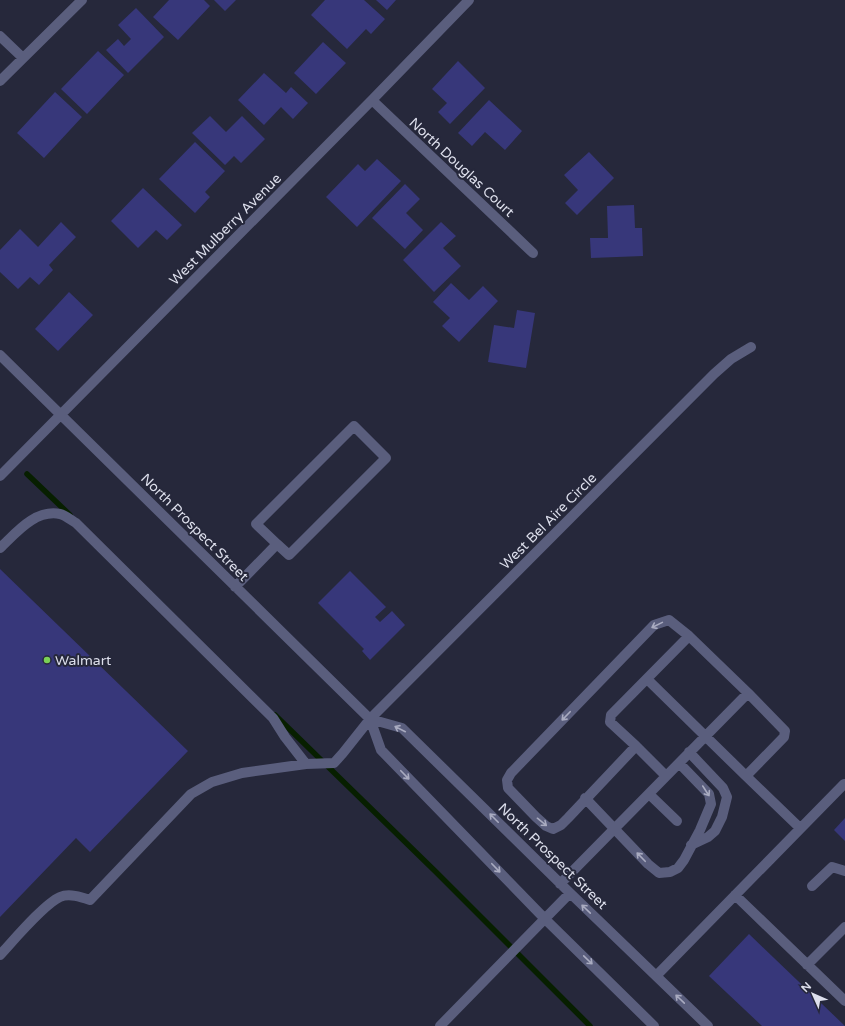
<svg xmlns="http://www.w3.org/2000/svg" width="845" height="1026" font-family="'Varela Round',sans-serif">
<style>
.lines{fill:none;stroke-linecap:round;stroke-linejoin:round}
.stream{stroke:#071f00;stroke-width:5.5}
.building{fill:#37377a}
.minor{stroke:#5a5e7d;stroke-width:10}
.oneway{stroke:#a9abc0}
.poi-dot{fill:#7ad156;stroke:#26283b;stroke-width:1.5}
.labels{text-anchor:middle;stroke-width:4;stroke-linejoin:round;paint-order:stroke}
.street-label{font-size:14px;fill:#dddfec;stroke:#26283b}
.poi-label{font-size:14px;fill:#dddfec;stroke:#26283b;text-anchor:start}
</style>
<rect width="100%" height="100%" fill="#26283b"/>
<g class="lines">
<path class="stream" d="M 27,474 L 70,515
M 275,715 L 436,872 L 590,1026"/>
</g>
<path class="building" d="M 169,0 L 204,0 L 210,6 L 178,40 L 153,17 Z
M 214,0 L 236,0 L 225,11 Z
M 325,0 L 364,0 L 385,19 L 371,34 L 366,29 L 347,49 L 311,15 Z
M 376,0 L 396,0 L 387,10 Z
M 136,8 L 164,37 L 128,73 L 106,50 L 118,39 L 124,46 L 131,39 L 118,25 Z
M 323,42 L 346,63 L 316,94 L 294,73 Z
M 98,51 L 124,75 L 87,114 L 61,89 Z
M 458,61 L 485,88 L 450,124 L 438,112 L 447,103 L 432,89 Z
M 264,73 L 286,93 L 291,87 L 308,103 L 293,119 L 281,107 L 264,125 L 238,100 Z
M 55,92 L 82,117 L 44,158 L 17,133 Z
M 489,100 L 522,131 L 505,150 L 485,132 L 472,146 L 458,133 Z
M 210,116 L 226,132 L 242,116 L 265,139 L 241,163 L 234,156 L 225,165 L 192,133 Z
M 195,142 L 225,171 L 205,192 L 210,197 L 195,213 L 159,179 Z
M 589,152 L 614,178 L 577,215 L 565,203 L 578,190 L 564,175 Z
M 377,159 L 401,181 L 357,227 L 326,197 L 358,164 L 365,171 Z
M 405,184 L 420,199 L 406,213 L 423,230 L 405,249 L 372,218 Z
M 143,188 L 182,225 L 167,240 L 156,230 L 138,248 L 111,221 Z
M 634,205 L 635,228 L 642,228 L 643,256 L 591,258 L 590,238 L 608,238 L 607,206 Z
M 61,222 L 76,237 L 49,265 L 53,270 L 39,285 L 30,277 L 18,289 L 0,272 L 0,250 L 20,229 L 38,247 Z
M 441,222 L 456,236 L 443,248 L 461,266 L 434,292 L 403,260 Z
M 451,283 L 469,300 L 483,286 L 498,301 L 459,342 L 442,326 L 450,318 L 433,302 Z
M 69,292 L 93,315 L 58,351 L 35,329 Z
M 517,310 L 535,313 L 526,368 L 488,362 L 494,325 L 514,328 Z
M 0,569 L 188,751 L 90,852 L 76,838 L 0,917 Z
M 350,571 L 386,607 L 375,617 L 380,622 L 392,611 L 405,625 L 370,660 L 362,651 L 364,649 L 318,603 Z
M 845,818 L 845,841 L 834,830 Z
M 749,934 L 845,1026 L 762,1026 L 709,976 Z"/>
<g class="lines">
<path class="minor" d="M 0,36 L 23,58
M 0,81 L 82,0
M 372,100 L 533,253
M 0,355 L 370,719 L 381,750 L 545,919 L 654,1026
M 0,476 L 372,100 L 469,0
M 0,548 C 16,533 35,509 60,514 C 65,515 71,520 76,523 L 273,718 L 285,737 L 306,764
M 235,587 L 277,544 L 256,524 L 354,426 L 386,458 L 289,555 L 277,544
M 370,719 L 402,728 L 570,893 L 708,1026
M 636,746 L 610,722 L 611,715 L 689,636 L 748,693
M 689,752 L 723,788 L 727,797 L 722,817 L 715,831 L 708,837 L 691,845
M 666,776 L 636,746 L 568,818 L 561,825 L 553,829 L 546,826 L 536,817 L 508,788 L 507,780 L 511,773 L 654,625 L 669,620 L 689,636
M 746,776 L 800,828
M 649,794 L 677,821
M 585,798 L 648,864 L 659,873 L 670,872 L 678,868 L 684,860 L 700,830 L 711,804 L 709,794 L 679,763
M 560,884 L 748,693 L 785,731 L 784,737 L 746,776 L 647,679
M 812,886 L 832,867 L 845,871
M 735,895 L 845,1001
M 0,955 C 13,941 44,904 60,897 C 69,893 81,897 90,900 L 191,794 L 212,782 L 242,773 L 306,764 L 334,763 L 343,753 L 370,719 L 714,374 L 731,359 L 751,347
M 807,965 L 845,927
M 656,976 L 844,784
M 440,1026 L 570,893"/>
</g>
<defs><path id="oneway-shaft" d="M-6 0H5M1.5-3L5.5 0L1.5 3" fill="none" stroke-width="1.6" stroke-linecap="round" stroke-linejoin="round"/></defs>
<g class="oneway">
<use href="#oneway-shaft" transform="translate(657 625) rotate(154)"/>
<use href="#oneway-shaft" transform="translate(566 716) rotate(134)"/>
<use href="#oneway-shaft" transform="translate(400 729) rotate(-153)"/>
<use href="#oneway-shaft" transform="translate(405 775) rotate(46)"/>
<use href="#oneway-shaft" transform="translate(706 791) rotate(57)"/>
<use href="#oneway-shaft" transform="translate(494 818) rotate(-135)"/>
<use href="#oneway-shaft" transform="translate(542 822) rotate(39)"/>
<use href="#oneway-shaft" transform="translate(641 857) rotate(-134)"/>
<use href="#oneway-shaft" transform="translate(496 868) rotate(46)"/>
<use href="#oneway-shaft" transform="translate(586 909) rotate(-136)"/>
<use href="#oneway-shaft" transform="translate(588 960) rotate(44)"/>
<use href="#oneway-shaft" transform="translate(680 999) rotate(-136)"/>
</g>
<circle class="poi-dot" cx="47" cy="660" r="4"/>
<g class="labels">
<g class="street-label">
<text transform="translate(462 167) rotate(43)" y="5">North Douglas Court</text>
<text transform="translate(225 229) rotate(-45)" y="5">West Mulberry Avenue</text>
<text transform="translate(548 521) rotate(-45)" y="5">West Bel Aire Circle</text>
<text transform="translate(195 527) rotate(45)" y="5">North Prospect Street</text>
<text transform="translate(553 856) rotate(44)" y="5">North Prospect Street</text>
</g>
<g class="poi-label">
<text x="55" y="665">Walmart</text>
</g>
</g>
<g transform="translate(813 994) rotate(315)" stroke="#26283b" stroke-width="3" paint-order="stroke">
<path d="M0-3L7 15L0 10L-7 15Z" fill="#dddfec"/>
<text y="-6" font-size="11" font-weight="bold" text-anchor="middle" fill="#dddfec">N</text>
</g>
</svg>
